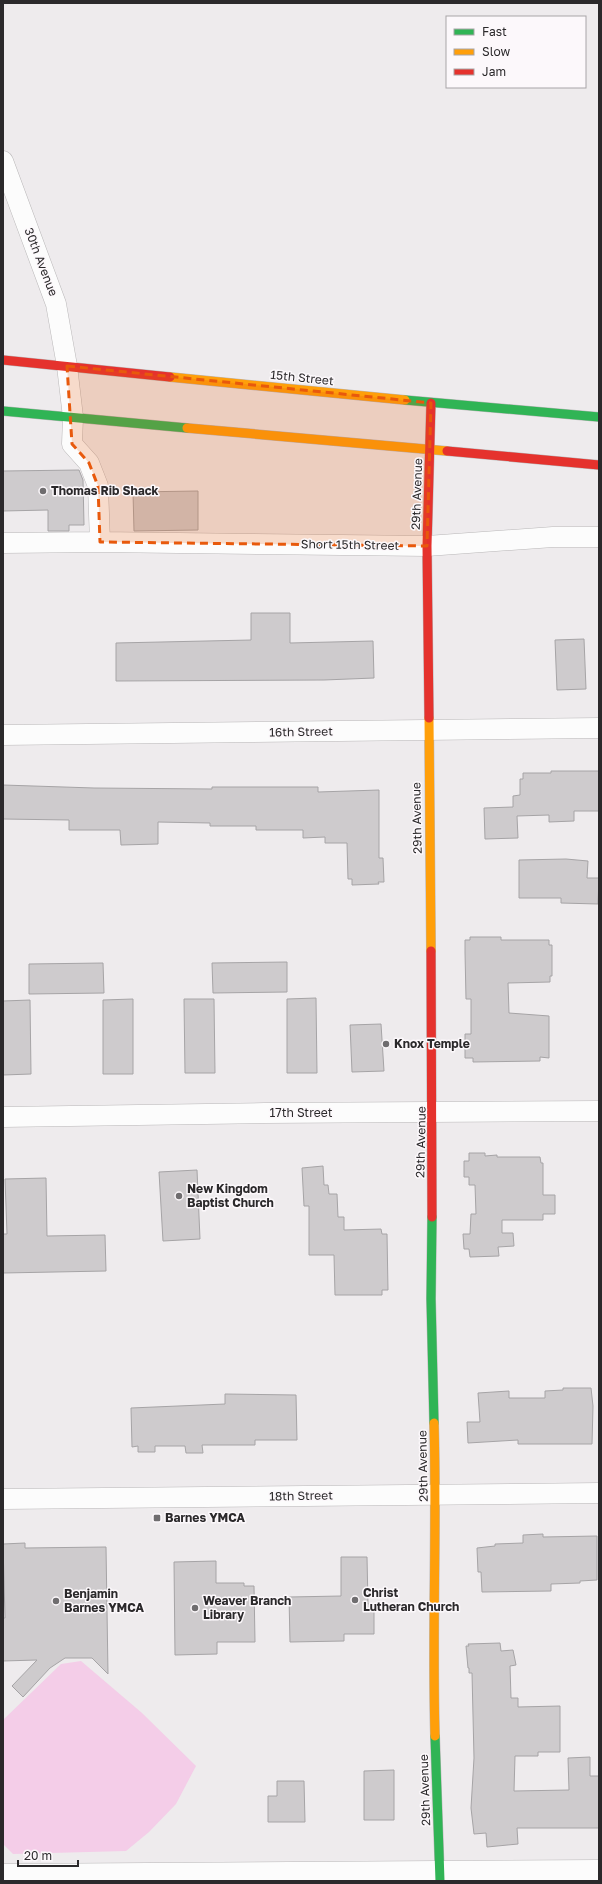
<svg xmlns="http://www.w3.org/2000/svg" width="602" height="1884" font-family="'Golos Text',sans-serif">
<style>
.green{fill:#f4cde8}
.building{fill:#cecbcd;stroke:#a6a4a6}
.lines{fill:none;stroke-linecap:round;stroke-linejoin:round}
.street-casing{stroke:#b9b7b8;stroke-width:21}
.fast-casing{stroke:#b9b7b8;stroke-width:10}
.slow-casing{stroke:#b9b7b8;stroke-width:10}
.jam-casing{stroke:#b9b7b8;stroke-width:10}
.street{stroke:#fcfcfc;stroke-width:20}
.fast{stroke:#30b455;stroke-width:9}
.slow{stroke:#ff9f0a;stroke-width:9}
.jam{stroke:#e5322d;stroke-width:9}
.marked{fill:#e8590c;fill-opacity:0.2;stroke:#e8590c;stroke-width:3;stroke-dasharray:8 5;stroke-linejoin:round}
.poi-dot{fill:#6f6d6f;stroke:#fcf8fb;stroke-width:1.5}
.labels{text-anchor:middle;stroke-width:3;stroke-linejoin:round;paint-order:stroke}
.street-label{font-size:12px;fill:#2b292b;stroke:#fcf8fb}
.poi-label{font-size:12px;font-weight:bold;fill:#2b292b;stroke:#fcf8fb;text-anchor:start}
</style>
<rect width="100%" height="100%" fill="#eeebed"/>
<path class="green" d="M 81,1661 L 142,1713 L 196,1766 L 176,1804 L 149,1832 L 126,1851 L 13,1854 L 3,1844 L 3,1720 L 61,1664 Z"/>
<path class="building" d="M 79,470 L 83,480 L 84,525 L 69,525 L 69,531 L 48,531 L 48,510 L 3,511 L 3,471 Z
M 198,491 L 198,530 L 134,531 L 133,492 Z
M 251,613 L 290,613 L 290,643 L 373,641 L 374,678 L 324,680 L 116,681 L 116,643 L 251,640 Z
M 584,639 L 586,689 L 557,690 L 555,640 Z
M 551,771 L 599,771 L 599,811 L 574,811 L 574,821 L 549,822 L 549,815 L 517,816 L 518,838 L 485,839 L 484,808 L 513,807 L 513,796 L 520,795 L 520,779 L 523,779 L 523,773 L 551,773 Z
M 3,785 L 94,788 L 212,789 L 212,787 L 318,787 L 318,792 L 379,790 L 379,858 L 383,858 L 384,882 L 378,882 L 379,884 L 352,885 L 352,879 L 348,879 L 347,843 L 325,843 L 325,837 L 303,838 L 303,830 L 256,830 L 256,826 L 210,826 L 210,823 L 158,822 L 158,844 L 121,845 L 120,830 L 69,830 L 69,820 L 3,819 Z
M 566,859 L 588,861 L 587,878 L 599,878 L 598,904 L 561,903 L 561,898 L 519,898 L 519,860 Z
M 470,937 L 501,937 L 501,940 L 549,940 L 549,945 L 552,945 L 552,976 L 550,976 L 550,982 L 508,983 L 509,1013 L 549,1016 L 549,1058 L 540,1057 L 540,1061 L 473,1062 L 473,1058 L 465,1058 L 465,1034 L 471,1034 L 471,999 L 466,999 L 465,952 L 465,940 L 470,940 Z
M 287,962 L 287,992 L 213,993 L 212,963 Z
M 103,963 L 104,993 L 29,994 L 29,964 Z
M 316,998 L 317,1073 L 287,1073 L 287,999 Z
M 133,999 L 133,1074 L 103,1074 L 103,1000 Z
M 184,999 L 214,999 L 215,1073 L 185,1073 Z
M 30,1000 L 31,1074 L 3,1075 L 3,1001 Z
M 381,1024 L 384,1071 L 352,1072 L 350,1025 Z
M 469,1153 L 485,1153 L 485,1156 L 497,1155 L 497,1157 L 540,1157 L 541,1163 L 543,1163 L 543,1195 L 555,1195 L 555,1214 L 543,1214 L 543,1220 L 502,1220 L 502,1233 L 513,1233 L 514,1246 L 498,1247 L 499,1256 L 470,1257 L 469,1249 L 464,1249 L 463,1234 L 470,1234 L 471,1214 L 476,1214 L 475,1185 L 469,1185 L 469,1177 L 464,1177 L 464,1161 L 469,1161 Z
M 323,1166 L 324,1185 L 328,1185 L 329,1194 L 337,1194 L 338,1217 L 344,1217 L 344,1230 L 381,1229 L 382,1234 L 387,1234 L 388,1290 L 382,1290 L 382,1295 L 335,1295 L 334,1255 L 309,1255 L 309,1206 L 304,1206 L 302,1168 Z
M 197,1170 L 200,1239 L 163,1241 L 159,1172 Z
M 46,1178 L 47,1236 L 105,1235 L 106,1271 L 3,1273 L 3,1234 L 7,1234 L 5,1179 Z
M 563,1388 L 591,1388 L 593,1406 L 592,1444 L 518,1444 L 518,1440 L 468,1443 L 467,1422 L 480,1422 L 478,1393 L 509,1391 L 509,1398 L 545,1398 L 545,1391 L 563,1390 Z
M 225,1394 L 296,1395 L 297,1440 L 255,1440 L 255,1445 L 202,1445 L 203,1453 L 186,1453 L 185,1446 L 155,1446 L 155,1452 L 138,1452 L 138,1446 L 132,1447 L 131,1408 L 225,1404 Z
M 543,1534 L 543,1537 L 597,1536 L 597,1580 L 580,1581 L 580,1583 L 551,1584 L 551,1591 L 482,1592 L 481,1572 L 478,1572 L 477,1548 L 495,1546 L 495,1544 L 523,1543 L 523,1535 Z
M 25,1543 L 25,1548 L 106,1547 L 108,1674 L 92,1658 L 65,1658 L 50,1668 L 23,1697 L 12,1686 L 37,1660 L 3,1661 L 3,1618 L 5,1618 L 3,1544 Z
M 341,1557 L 367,1557 L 368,1604 L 374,1604 L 374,1634 L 344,1634 L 344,1641 L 290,1642 L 289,1597 L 341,1596 Z
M 216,1561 L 216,1583 L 244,1583 L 244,1586 L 254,1586 L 255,1642 L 217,1642 L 217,1654 L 175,1655 L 174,1562 Z
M 500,1643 L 501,1651 L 513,1650 L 516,1665 L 510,1666 L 511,1698 L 518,1698 L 518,1707 L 560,1706 L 560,1752 L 538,1752 L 538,1756 L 515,1756 L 514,1791 L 569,1790 L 568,1758 L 590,1757 L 590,1776 L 599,1776 L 599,1828 L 517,1828 L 518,1844 L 487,1847 L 486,1833 L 474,1834 L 471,1808 L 474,1758 L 472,1673 L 469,1673 L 469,1668 L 468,1668 L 466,1646 L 469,1646 L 468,1644 Z
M 394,1770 L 394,1820 L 364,1820 L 364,1771 Z
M 277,1781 L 304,1781 L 305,1822 L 268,1822 L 268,1796 L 277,1796 Z"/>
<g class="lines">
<defs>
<path id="street" d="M 3,161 L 56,304 L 67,366 L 73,417 L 72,444 L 89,463 L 98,486 L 100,542
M 3,543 L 100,542 L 427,546 L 553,537 L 599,537
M 3,735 L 599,728
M 3,1117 L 265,1113 L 599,1111
M 3,1499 L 599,1493
M 3,1874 L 599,1870"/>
<path id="fast" d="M 405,400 L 599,417
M 3,411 L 187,428
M 432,1217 L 431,1299 L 434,1423
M 435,1736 L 440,1881"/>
<path id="slow" d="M 170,377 L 405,400
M 187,428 L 447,451
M 429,718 L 431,951
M 434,1423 C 437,1527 432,1631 435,1736"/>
<path id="jam" d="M 3,360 L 170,377
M 447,451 L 599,465
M 429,718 L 427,546 L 431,403
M 431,951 L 432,1217"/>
</defs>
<use href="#street" class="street-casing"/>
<use href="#fast" class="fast-casing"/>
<use href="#slow" class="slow-casing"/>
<use href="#jam" class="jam-casing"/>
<use href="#street" class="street"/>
<use href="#fast" class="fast"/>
<use href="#slow" class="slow"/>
<use href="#jam" class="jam"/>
</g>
<path class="marked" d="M 67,366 L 431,403 L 427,546 L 100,542 L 98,486 L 89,463 L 72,444 Z"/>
<g class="poi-dot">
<circle cx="43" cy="491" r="4"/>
<circle cx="386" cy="1044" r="4"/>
<circle cx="179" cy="1196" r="4"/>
<rect x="153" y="1514" width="8" height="8" rx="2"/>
<circle cx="355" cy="1600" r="4"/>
<circle cx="56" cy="1601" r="4"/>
<circle cx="195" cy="1608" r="4"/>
</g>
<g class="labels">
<g class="street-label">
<text transform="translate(41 262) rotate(69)" y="4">30th Avenue</text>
<text transform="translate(302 378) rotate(6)" y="4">15th Street</text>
<text transform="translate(417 494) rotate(-88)" y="4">29th Avenue</text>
<text transform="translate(350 545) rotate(1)" y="4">Short 15th Street</text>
<text transform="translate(301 732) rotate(-1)" y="4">16th Street</text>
<text transform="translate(417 818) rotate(-91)" y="4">29th Avenue</text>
<text x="301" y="1117">17th Street</text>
<text transform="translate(421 1142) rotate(-89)" y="4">29th Avenue</text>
<text transform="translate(423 1466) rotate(-91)" y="4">29th Avenue</text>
<text transform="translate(301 1496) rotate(-1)" y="4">18th Street</text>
<text transform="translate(425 1790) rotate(-92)" y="4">29th Avenue</text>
</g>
<g class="poi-label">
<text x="51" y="495">Thomas Rib Shack</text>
<text x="394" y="1048">Knox Temple</text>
<text x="187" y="1193">New Kingdom<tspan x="187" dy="14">Baptist Church</tspan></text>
<text x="165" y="1522">Barnes YMCA</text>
<text x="363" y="1597">Christ<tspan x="363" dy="14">Lutheran Church</tspan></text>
<text x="64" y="1598">Benjamin<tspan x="64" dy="14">Barnes YMCA</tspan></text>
<text x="203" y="1605">Weaver Branch<tspan x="203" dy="14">Library</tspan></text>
</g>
</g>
<rect width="602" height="1884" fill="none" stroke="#2b292b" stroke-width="8"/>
<rect x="446" y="16" width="140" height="72" fill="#fcf8fb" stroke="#a8a5a8"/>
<rect x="454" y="29" width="20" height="6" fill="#30b455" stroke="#a8a5a8"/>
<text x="482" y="36" font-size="12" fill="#2b292b">Fast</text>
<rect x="454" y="49" width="20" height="6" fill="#ff9f0a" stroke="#a8a5a8"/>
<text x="482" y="56" font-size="12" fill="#2b292b">Slow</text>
<rect x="454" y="69" width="20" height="6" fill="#e5322d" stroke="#a8a5a8"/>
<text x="482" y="76" font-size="12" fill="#2b292b">Jam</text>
<path d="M18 1860v6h60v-6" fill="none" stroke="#2b292b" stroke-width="2"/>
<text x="24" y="1860" font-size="12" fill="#2b292b" stroke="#fcf8fb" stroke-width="3" paint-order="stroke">20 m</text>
</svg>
